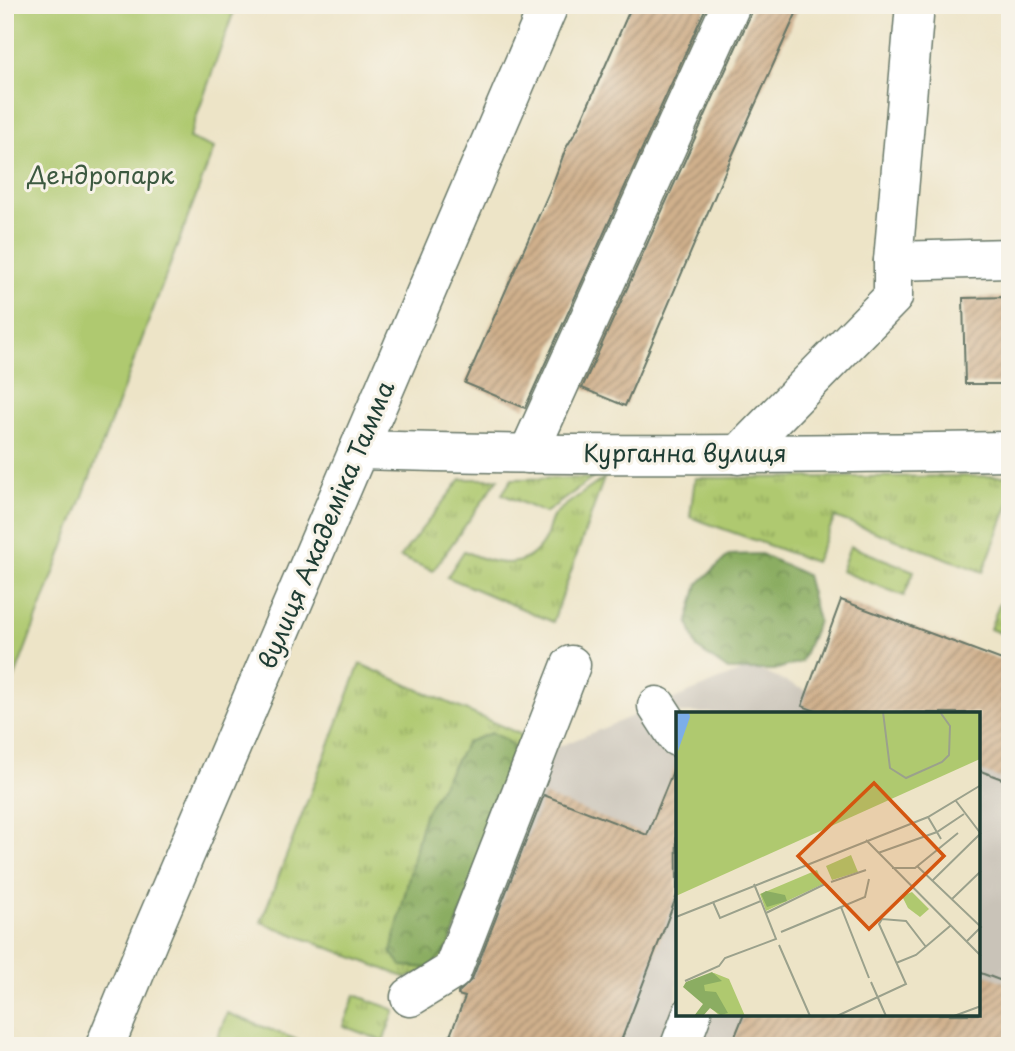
<svg xmlns="http://www.w3.org/2000/svg" width="1015" height="1051" font-family="'Playpen Sans',sans-serif">
<defs>
<pattern id="grass-tufts" width="24" height="20" patternUnits="userSpaceOnUse" patternTransform="scale(1.75)"><rect width="24" height="20" fill="#afc96f"/><path d="M3 7l-1-3M5 7V3M7 7l1-3M15 17l-1-3M17 17v-4M19 17l1-3" fill="none" stroke="#8ea45c"/></pattern>
<pattern id="forest-crowns" width="20" height="18" patternUnits="userSpaceOnUse" patternTransform="scale(1.75)"><rect width="20" height="18" fill="#8bad62"/><path d="M2 6a3 3 0 1 1 6 0M12 15a3 3 0 1 1 6 0" fill="none" stroke="#718e52"/></pattern>
<pattern id="building-hatch" width="6" height="6" patternUnits="userSpaceOnUse" patternTransform="scale(1.75)"><rect width="6" height="6" fill="#d0b08c"/><path d="M-1 1l2-2M0 6l6-6M5 7l2-2" fill="none" stroke="#a89073"/></pattern>
</defs>
<rect width="100%" height="100%" fill="#f7f3e8"/>
<filter id="ink" filterUnits="userSpaceOnUse"><feTurbulence type="fractalNoise" baseFrequency=".0143" numOctaves="2"/><feDisplacementMap in="SourceGraphic" scale="14" xChannelSelector="R" yChannelSelector="G"/><feConvolveMatrix kernelMatrix="1 2 1 2 8 2 1 2 1" color-interpolation-filters="sRGB"/></filter>
<filter id="wash" filterUnits="userSpaceOnUse"><feTurbulence type="fractalNoise" baseFrequency=".00686" numOctaves="4" result="noise"/><feDisplacementMap in="SourceGraphic" scale="28" xChannelSelector="R" yChannelSelector="G"/><feGaussianBlur stdDeviation="1.57" result="paint"/><feColorMatrix in="noise" values="0 0 0 0 0 0 0 0 0 0 0 0 0 0 0 0 0 1.4 0 .05"/><feComposite in="paint" operator="in"/></filter>
<g filter="url(#wash)">
<rect width="100%" height="100%" fill="#ede4c7"/>
<path fill="#c9c3b8" fill-rule="evenodd" d="M841,600L1010,663V1046H446L464,998L458,995L553,749L751,667L807,691ZM677,713H978V1014H677Z"/>
<g fill="url(#grass-tufts)" stroke="#678352" stroke-width="2">
<polygon points="1010,476 1010,501 983,572 835,517 815,562 690,517 695,478"/>
<polygon points="593,478 545,513 502,494 512,479"/>
<path d="M604,478L553,622L447,577L464,551C492,564 526,574 545,539C549,532 549,521 555,514C569,501 588,490 604,478Z"/>
<polygon points="461,479 498,479 433,571 400,557"/>
<polygon points="850,546 914,571 904,596 841,571"/>
<polygon points="999,604 1010,608 1010,637 990,629"/>
<polygon points="360,664 529,738 442,963 407,978 261,922"/>
<polygon points="355,995 395,1010 383,1041 343,1026"/>
<polygon points="227,1013 313,1046 214,1046"/>
</g>
<g fill="url(#forest-crowns)" stroke="#55754b" stroke-width="2">
<polygon points="761,554 806,575 818,621 801,662 774,670 728,670 697,648 688,621 698,584 729,555"/>
<polygon points="491,733 505,739 518,752 449,947 429,968 402,966 391,952 424,815 467,742"/>
</g>
<polygon fill="#afc96f" stroke="#678352" stroke-width="2" points="5,5 236,5 189,138 214,148 5,703"/>
<g id="blocks">
<g fill="url(#building-hatch)">
<polygon points="632,5 707,5 525,408 465,383 551,188 566,148 578,128"/>
<polygon points="752,5 800,5 728,165 625,406 582,388 751,14"/>
<polygon points="1010,297 1010,384 965,384 963,298"/>
<polygon points="841,600 1010,663 1010,782 978,770 978,713 821,713 802,706"/>
<polygon points="676,764 677,895 619,1046 446,1046 465,997 458,995 458,993 472,979 544,795 647,835"/>
<polygon points="978,972 1010,984 1010,1046 731,1046 744,1014 978,1014"/>
</g>
</g>
</g>
<g filter="url(#ink)">
<use href="#blocks" fill-opacity="0" stroke="#677767" stroke-width="2"/>
<g fill="none" stroke-linecap="round" stroke-linejoin="round">
<g stroke="#677767" stroke-width="41">
<g id="minor">
<polyline points="893,261 1010,258"/>
<path d="M359,450C576,457 793,454 1010,451"/>
<polyline points="528,454 731,5"/>
<polyline points="738,455 893,297 893,261 915,5"/>
<polyline points="657,706 677,737"/>
<polyline points="410,997 452,971 571,665"/>
<polyline points="680,1046 692,1014"/>
</g>
</g>
<g stroke="#677767" stroke-width="41">
<polyline id="major" points="105,1046 149,939 549,5"/>
</g>
<use href="#minor" stroke="#fff" stroke-width="38"/>
<use href="#major" stroke="#fff" stroke-width="38"/>
</g>
</g>
<g text-anchor="middle" stroke-width="6" stroke-linejoin="round" paint-order="stroke">
<g font-size="24" fill="#3c5940" stroke="#f7f3e8">
<text x="101" y="184">Дендропарк</text>
</g>
<g font-size="24" fill="#1f3d34" stroke="#f7f3e8">
<text x="685" y="462">Курганна вулиця</text>
<text transform="translate(327 525) rotate(-67)" y="8">вулиця Академіка Тамма</text>
</g>
</g>
<g transform="translate(676 712)">
<rect width="304" height="304" fill="#ede4c7"/>
<path d="M175,143L182,160L156,168L150,154ZM141,158L147,172L90,199L84,182ZM236,180L253,197L244,205L232,196L226,184ZM38,261L53,267L69,304H44L10,275Z" fill="#afc96f"/>
<path d="M90,179L109,183L111,189L91,195L85,182ZM36,260L46,269L28,273L29,279L40,280L52,301L45,303L34,296L27,304H18L27,292L7,275L10,270Z" fill="#8bad62"/>
<path d="M0,0H304V47L0,184Z" fill="#afc96f"/>
<path d="M0,0H13L14,5L2,39Z" fill="#7caee8"/>
<path fill="none" stroke="#9ba18c" stroke-width="2" d="M207,0L214,56L230,66L266,50L273,43L274,14L264,0M280,89L305,122M252,105L265,127M190,128L305,244M202,141L261,120L288,102M241,154L305,215L290,230M216,156H239L282,121M193,167L189,185L165,195L193,266M256,169L304,122M155,170L190,158M276,187L305,159M37,190L44,206L85,189L78,172M90,201L149,172M0,205L252,105L305,73M105,220L165,195M103,233L134,304M220,251L240,243L274,214M9,269L43,254L49,246L100,227L85,189M195,270L210,304M161,304L230,272L203,212L206,207L230,209L250,235M278,304L305,294"/>
<path fill="#d45610" fill-opacity="0.15" stroke="#d45610" stroke-width="3.5" d="M198,71L268,144L193,217L122,144Z"/>
<rect width="304" height="304" fill="none" stroke="#1f3d34" stroke-width="3.5"/>
</g>
<rect width="1015" height="1051" fill="none" stroke="#f7f3e8" stroke-width="28"/>
</svg>
